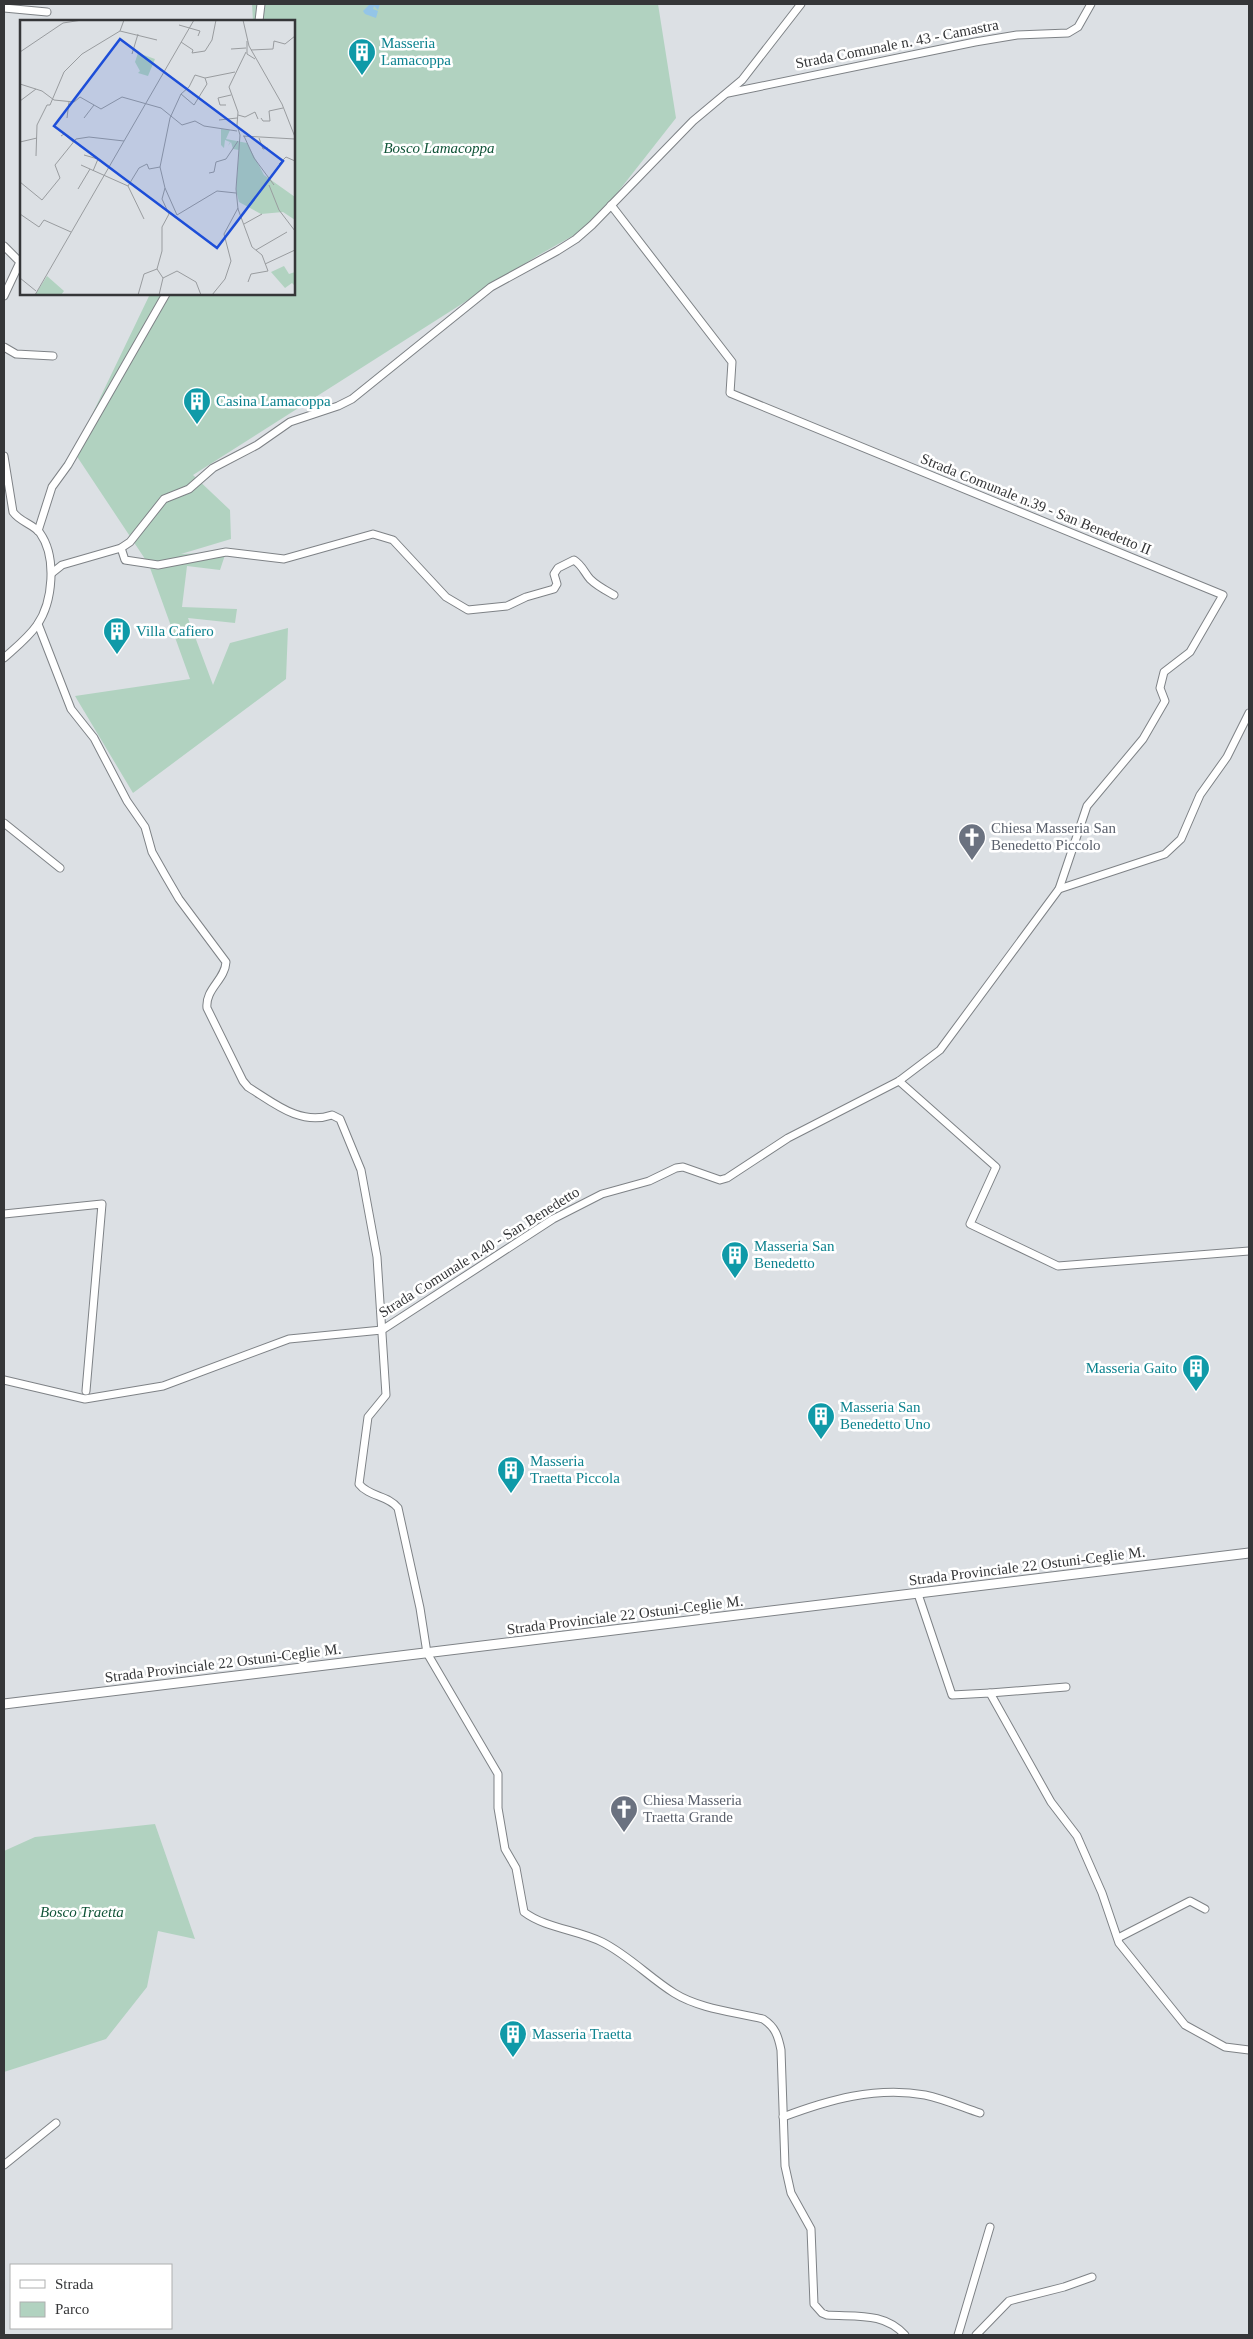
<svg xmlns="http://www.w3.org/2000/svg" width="1253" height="2339" font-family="Georgia,serif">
<rect width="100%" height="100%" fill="#dce0e4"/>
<g fill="#b1d2c0">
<polygon points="252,4 658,4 676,118 592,225 537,256 193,475 230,510 231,539 181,554 226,552 220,570 187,566 182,607 237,609 235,623 188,618 213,685 230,643 288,628 286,679 133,793 75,696 190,679 149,565 74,452 150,294 294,294 294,21 253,21"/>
<polygon points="155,1824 195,1939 158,1931 147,1987 106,2039 4,2072 4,1851 35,1837"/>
</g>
<polygon fill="#94c5e7" points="370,4 380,4 378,10 374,6 373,9 378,11 376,18 365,14 363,11"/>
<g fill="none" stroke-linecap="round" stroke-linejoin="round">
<g stroke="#7e8286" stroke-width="9">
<g id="minor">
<polyline points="4,8 47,12"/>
<polyline points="259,21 261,4"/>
<polyline points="728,93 975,42 1017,35 1068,33 1078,27 1091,4"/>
<polyline points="611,205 732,362 730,393 1223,595 1190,652 1164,672 1160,688 1165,701 1143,739 1087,806 1059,889"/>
<polyline points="4,246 20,262 4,296"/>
<polyline points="4,347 16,354 53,356"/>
<path d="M4,456L13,512C20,522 33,524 40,533C57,557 53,602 37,625C28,638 15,648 4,658"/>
<polyline points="38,531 52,487 68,465 166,294"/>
<path d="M121,548L125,560L158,565L226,552L284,559L373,534L393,540L446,597L468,610L507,606L526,597L554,589L557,584L554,574L558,568L574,560C582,565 584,572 590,579C597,586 605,590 614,595"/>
<polyline points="52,573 62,565 121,548 130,542 164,499 189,489 213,468 257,445 290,422 338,406 352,399 491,287 557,251 576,239 592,225 693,121 742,80 801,4"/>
<path d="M38,624L71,709L94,738L127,801L145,827L152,852L165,875L179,899L226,962C225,980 205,989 207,1008L243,1081L248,1087C274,1103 300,1126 332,1115L340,1119L361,1170L377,1257L386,1395L368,1417L359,1484C369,1497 388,1495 398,1508L420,1608L427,1653L498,1774V1808L505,1849L516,1868L524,1912C545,1928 578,1930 602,1942C628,1955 650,1978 674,1993C700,2009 734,2012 763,2019C775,2027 778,2035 781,2050L785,2166L791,2193L811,2229L814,2304L822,2313L827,2315C857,2317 884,2312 905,2335"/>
<polyline points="4,823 60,868"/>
<polyline points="899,1081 996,1167 970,1224 1058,1266 1249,1251"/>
<polyline points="4,1214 102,1204 86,1391"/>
<polyline points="4,1380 85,1399 163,1386 289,1339 382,1330 553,1219 602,1194 649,1181 676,1168 683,1167 720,1180 727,1178 788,1138 899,1081 940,1050 1059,889 1165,854 1181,839 1200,795 1227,757 1249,713"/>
<polyline points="918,1594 952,1695 990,1693 1051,1802 1077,1836 1102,1893 1119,1943 1185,2025 1225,2047 1249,2050"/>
<polyline points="990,1693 1066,1687"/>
<polyline points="1118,1938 1190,1901 1205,1909"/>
<path d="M783,2117C828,2100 876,2086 925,2095C944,2099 962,2107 980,2113"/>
<polyline points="4,2165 56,2123"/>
<polyline points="958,2335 990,2227"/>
<polyline points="976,2335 1009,2301 1064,2287 1092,2277"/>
</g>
</g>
<g stroke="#7e8286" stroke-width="11">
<polyline id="major" points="4,1704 1249,1553"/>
</g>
<use href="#minor" stroke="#fff" stroke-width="7"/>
<use href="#major" stroke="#fff" stroke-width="9"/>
</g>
<defs>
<g id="building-pin" transform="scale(1.4375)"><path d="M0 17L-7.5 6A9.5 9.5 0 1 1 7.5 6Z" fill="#0f9aa8" stroke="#fff"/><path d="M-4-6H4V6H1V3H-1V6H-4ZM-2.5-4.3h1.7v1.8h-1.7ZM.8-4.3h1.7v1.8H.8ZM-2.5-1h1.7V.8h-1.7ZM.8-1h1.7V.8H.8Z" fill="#fff"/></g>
<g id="church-pin" transform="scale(1.4375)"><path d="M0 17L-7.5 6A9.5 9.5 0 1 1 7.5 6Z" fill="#6b7280" stroke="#fff"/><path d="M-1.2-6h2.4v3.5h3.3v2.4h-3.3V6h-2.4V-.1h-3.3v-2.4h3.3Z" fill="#fff"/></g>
</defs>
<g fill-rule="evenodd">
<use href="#building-pin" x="362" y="52"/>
<use href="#building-pin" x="197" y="401"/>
<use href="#building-pin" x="117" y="631"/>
<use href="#church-pin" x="972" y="837"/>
<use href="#building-pin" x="735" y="1255"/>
<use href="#building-pin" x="1196" y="1368"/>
<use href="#building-pin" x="821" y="1416"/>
<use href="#building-pin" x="511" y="1470"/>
<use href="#church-pin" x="624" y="1809"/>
<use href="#building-pin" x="513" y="2034"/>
</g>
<g text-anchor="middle" stroke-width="5" stroke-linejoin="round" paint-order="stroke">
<g font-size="15" fill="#0d838f" stroke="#fff" text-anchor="start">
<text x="381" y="48">Masseria<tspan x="381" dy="17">Lamacoppa</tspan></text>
<text x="216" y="406">Casina Lamacoppa</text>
<text x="136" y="636">Villa Cafiero</text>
<text x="754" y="1251">Masseria San<tspan x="754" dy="17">Benedetto</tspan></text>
<text x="1177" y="1373" text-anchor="end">Masseria Gaito</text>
<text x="840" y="1412">Masseria San<tspan x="840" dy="17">Benedetto Uno</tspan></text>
<text x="530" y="1466">Masseria<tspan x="530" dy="17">Traetta Piccola</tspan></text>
<text x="532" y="2039">Masseria Traetta</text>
</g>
<g font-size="15" fill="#353638" stroke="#fff">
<text transform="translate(897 44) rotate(-11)" y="5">Strada Comunale n. 43 - Camastra</text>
<text transform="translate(1036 504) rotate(22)" y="5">Strada Comunale n.39 - San Benedetto II</text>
<text transform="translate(479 1252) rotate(-32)" y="5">Strada Comunale n.40 - San Benedetto</text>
<text transform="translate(1027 1566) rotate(-7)" y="5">Strada Provinciale 22 Ostuni-Ceglie M.</text>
<text transform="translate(625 1615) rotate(-7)" y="5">Strada Provinciale 22 Ostuni-Ceglie M.</text>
<text transform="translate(223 1663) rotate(-7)" y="5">Strada Provinciale 22 Ostuni-Ceglie M.</text>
</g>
<g font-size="15" font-style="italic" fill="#105438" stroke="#fff">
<text x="439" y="153">Bosco Lamacoppa</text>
<text x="82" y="1917">Bosco Traetta</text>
</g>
<g font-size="15" fill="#5b616d" stroke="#fff" text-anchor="start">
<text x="991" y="833">Chiesa Masseria San<tspan x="991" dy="17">Benedetto Piccolo</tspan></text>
<text x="643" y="1805">Chiesa Masseria<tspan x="643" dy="17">Traetta Grande</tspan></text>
</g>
</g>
<g transform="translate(20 20)">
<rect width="275" height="275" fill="#dce0e4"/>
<path d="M118,33L135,39L128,56L118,53L120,51L115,42ZM201,109L210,110L206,119L227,123L244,155L275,177V200L263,192L241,194L219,182L216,170L219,130L213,129L211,122L208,126L210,122L205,120L204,128L201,125ZM264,246L269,254L275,252V266L272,263L265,268L251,252ZM27,256L44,271L41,275H15Z" fill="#b1d2c0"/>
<path fill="none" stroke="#999c9f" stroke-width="1" d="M223,0L229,26L262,84L275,117M159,5L180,11L178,16M100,11L137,20M227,21V34L235,39M161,22L173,30L172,33L185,31L192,20L196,0M211,29L226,28M231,30L253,29L254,21L265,24L275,16M0,32L43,3L62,0M112,34L118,14M0,64L22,71L34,80L54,82L60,77L81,89L102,77L141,88L162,105L175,101L184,106L217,111M161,74L174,85L187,64L185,58M0,81L16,69M206,85H200L198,78L211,75M218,95L225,97L235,92L238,99M47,98L49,82M64,98L74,85M241,98L243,101H250L249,91L263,88M199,100L217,98M220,115L216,169L218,189L232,227L242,235L248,251L231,254L228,262M220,115L217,105L218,92L209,67L226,32M41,116L44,114L53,122M223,116L275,119M224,116L234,138L254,165M239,118L243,129L248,128M0,122L17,118M64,135L78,139L73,151M16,136L17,105L27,85H30L44,52L62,34L100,11L104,0M259,144L266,137L275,141M61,145L108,166L119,148L127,144L129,149L140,147M189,153L194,152L196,142L206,139L218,121M0,162L22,180L40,158L35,145L56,119L69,117L104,121M249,165L259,190L275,211M108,166L124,199M145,168L157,195L197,171L216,173M58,169L70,149M0,194L19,207L24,200L51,212M224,204L242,194M236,230L267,212M245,244L275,230M0,258L16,271M143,258L137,249L142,231V207L149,194L142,179L145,168L140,147L150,98L161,74L169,67L175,55L185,58L215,52M143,258L157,251L176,262L181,275M15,275L174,0M118,275L124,254L137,249M139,275L143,258M192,275L205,259L211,241L204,214L218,188"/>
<path fill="#1d4ed8" fill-opacity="0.15" stroke="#1d4ed8" stroke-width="2.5" d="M100,19L263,141L197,228L34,106Z"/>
<rect width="275" height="275" fill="none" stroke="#353638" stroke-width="2.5"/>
</g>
<rect width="1253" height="2339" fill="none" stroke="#353638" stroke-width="10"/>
<rect x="10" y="2264" width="162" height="65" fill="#ffffff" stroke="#aeafaf"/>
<rect x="20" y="2280" width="25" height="8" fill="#ffffff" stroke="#aeafaf"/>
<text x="55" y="2289" font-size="15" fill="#353638">Strada</text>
<rect x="20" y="2302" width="25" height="15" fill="#b1d2c0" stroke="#aeafaf"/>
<text x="55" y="2314" font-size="15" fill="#353638">Parco</text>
</svg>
